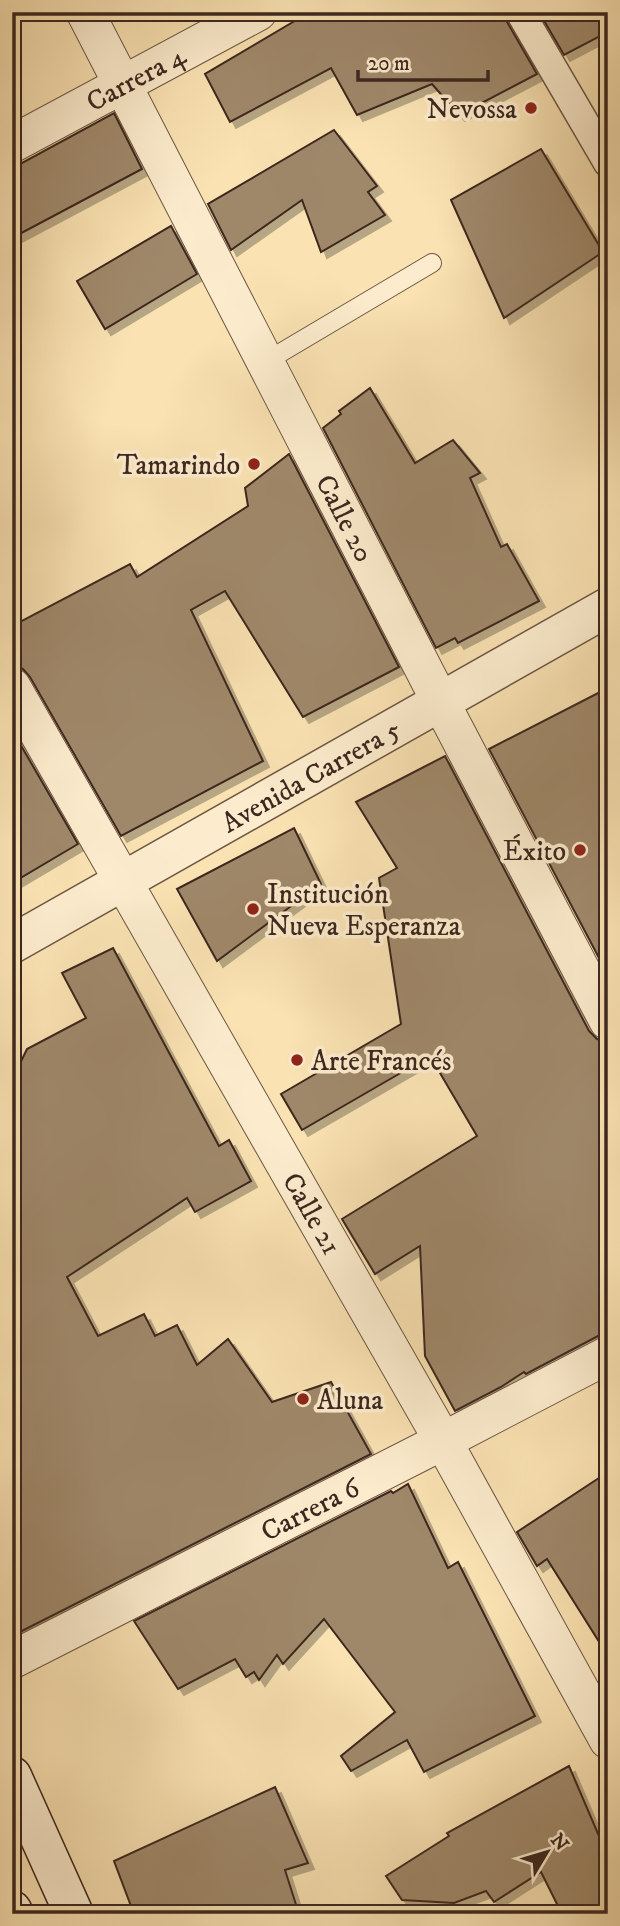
<svg xmlns="http://www.w3.org/2000/svg" width="620" height="1926" font-family="'IM FELL DW Pica',serif">
<defs>
<filter id="shadow"><feDropShadow dx="6" dy="6" stdDeviation="0" flood-color="#0004"/></filter>
</defs>
<rect width="100%" height="100%" fill="#fae2b2"/>
<filter id="stains"><feTurbulence type="fractalNoise" baseFrequency=".00286" numOctaves="4"/><feColorMatrix values="0 0 0 0 .2 0 0 0 0 .09 0 0 0 0 .02 0 0 0 .5 -.17"/></filter>
<radialGradient id="worn" r=".72"><stop offset=".6" stop-color="#630" stop-opacity="0"/><stop offset="1" stop-color="#630" stop-opacity=".3"/></radialGradient>
<g fill="#9f886b" stroke="#3c271f" stroke-width="2" filter="url(#shadow)">
<polygon points="310,12 503,12 506,20 537,74 459,115 432,84 357,115 331,68 230,122 205,74"/>
<polygon points="539,12 608,12 608,32 564,55"/>
<polygon points="114,113 142,169 12,238 12,165 22,163"/>
<polygon points="334,130 377,186 368,192 385,215 321,252 302,200 231,250 208,204"/>
<polygon points="541,149 603,252 504,318 451,200"/>
<polygon points="171,226 197,274 105,329 77,281"/>
<polygon points="370,388 415,463 453,440 480,473 470,478 501,547 507,544 539,601 458,643 455,638 436,648 323,428 341,414 339,411"/>
<polygon points="289,454 399,667 303,717 225,591 191,610 263,761 121,836 30,677 23,669 12,666 12,626 130,564 137,577 248,506 245,488"/>
<polygon points="608,688 608,975 489,749"/>
<polygon points="12,730 78,844 12,883"/>
<polygon points="445,756 589,1031 597,1039 608,1042 608,1334 598,1336 526,1374 524,1372 501,1387 455,1411 425,1356 420,1246 375,1274 342,1219 477,1136 430,1056 302,1130 281,1094 401,1024 379,878 397,868 356,802"/>
<polygon points="294,828 321,884 217,961 177,889"/>
<polygon points="113,948 219,1146 229,1140 251,1181 195,1212 187,1198 67,1277 98,1336 144,1314 155,1336 177,1325 197,1365 228,1339 272,1402 331,1382 371,1454 12,1636 12,1080 27,1049 86,1018 62,973"/>
<polygon points="608,1472 608,1656 547,1559 537,1566 517,1532"/>
<polygon points="408,1484 448,1568 458,1562 535,1716 424,1772 407,1740 351,1771 341,1756 395,1712 324,1619 283,1664 277,1655 259,1680 254,1672 246,1677 235,1659 178,1689 134,1621 391,1491 393,1493"/>
<polygon points="569,1766 608,1857 608,1914 562,1914 541,1872 494,1902 486,1891 454,1903 402,1900 386,1876 449,1836 447,1833"/>
<polygon points="275,1787 308,1863 285,1870 299,1914 134,1914 114,1861"/>
</g>
<g fill="none" stroke-linecap="round" stroke-linejoin="round">
<g stroke="#6c5644" stroke-width="20">
<polyline id="service" points="265,362 432,263"/>
</g>
<g stroke="#6c5644" stroke-width="31">
<polyline id="pedestrian" points="520,12 608,163"/>
</g>
<g stroke="#6c5644" stroke-width="39">
<g id="minor">
<path id="s1" d="M85,12L440,701L608,1021"/>
<path id="s2" d="M12,144L258,12"/>
<path id="s3" d="M12,687L443,1441L608,1740"/>
<path id="s4" d="M12,1660L443,1441L608,1355"/>
</g>
</g>
<g stroke="#6c5644" stroke-width="41">
<g id="tertiary">
<path id="s5" d="M12,944L608,607"/>
</g>
</g>
<g stroke="#3c271f" stroke-width="41">
<g id="secondary">
<polyline points="12,1776 74,1914"/>
<polyline points="12,1910 14,1914"/>
</g>
</g>
<use href="#service" stroke="#fceccd" stroke-width="18"/>
<use href="#pedestrian" stroke="#fceccd" stroke-width="28"/>
<use href="#minor" stroke="#fceccd" stroke-width="37"/>
<use href="#tertiary" stroke="#fceccd" stroke-width="38"/>
<use href="#secondary" stroke="#fceccd" stroke-width="38"/>
</g>
<g fill="#8f2418" stroke="#fceccd" stroke-width="2.5">
<circle cx="531" cy="108" r="7"/>
<circle cx="254" cy="464" r="7"/>
<circle cx="580" cy="850" r="7"/>
<circle cx="253" cy="909" r="7"/>
<circle cx="297" cy="1060" r="7"/>
<circle cx="303" cy="1399" r="7"/>
</g>
<g text-anchor="middle" stroke-width="7" stroke-linejoin="round" paint-order="stroke">
<g font-size="28" fill="#3c271f" stroke="#fceccd">
<text dy="10" stroke="none"><textPath href="#s2" startOffset="140">Carrera 4</textPath></text>
<text dy="10" stroke="none"><textPath href="#s1" startOffset="569">Calle 20</textPath></text>
<text dy="10" stroke="none"><textPath href="#s5" startOffset="343">Avenida Carrera 5</textPath></text>
<text dy="10" stroke="none"><textPath href="#s3" startOffset="606">Calle 21</textPath></text>
<text dy="10" stroke="none"><textPath href="#s4" startOffset="334">Carrera 6</textPath></text>
</g>
<g font-size="28" fill="#3c271f" stroke="#fceccd" text-anchor="end">
<text x="517" y="118">Nevossa</text>
<text x="240" y="474">Tamarindo</text>
<text x="566" y="860">Éxito</text>
<text x="267" y="903" text-anchor="start">Institución<tspan x="267" dy="32">Nueva Esperanza</tspan></text>
<text x="311" y="1070" text-anchor="start">Arte Francés</text>
<text x="317" y="1409" text-anchor="start">Aluna</text>
</g>
</g>
<rect width="620" height="1926" fill="none" stroke="#fae2b2" stroke-width="42"/>
<rect x="14" y="14" width="592" height="1898" fill="none" stroke="#3c271f" stroke-width="3.5"/>
<rect x="21" y="21" width="578" height="1884" fill="none" stroke="#3c271f" stroke-width="2"/>
<g transform="translate(547 1852) rotate(52)" stroke="#fceccd" stroke-width="5" paint-order="stroke">
<path d="M0-5L12 26L0 18L-12 26Z" fill="#3c271f"/>
<text y="-10" font-size="19" font-weight="bold" text-anchor="middle" fill="#3c271f">N</text>
</g>
<path d="M358 70v10h130v-10" fill="none" stroke="#3c271f" stroke-width="3.5"/>
<text x="368" y="70" font-size="21" fill="#3c271f" stroke="#fceccd" stroke-width="5" paint-order="stroke">20 m</text>
<rect width="100%" height="100%" filter="url(#stains)"/>
<rect width="100%" height="100%" fill="url(#worn)"/>
</svg>
